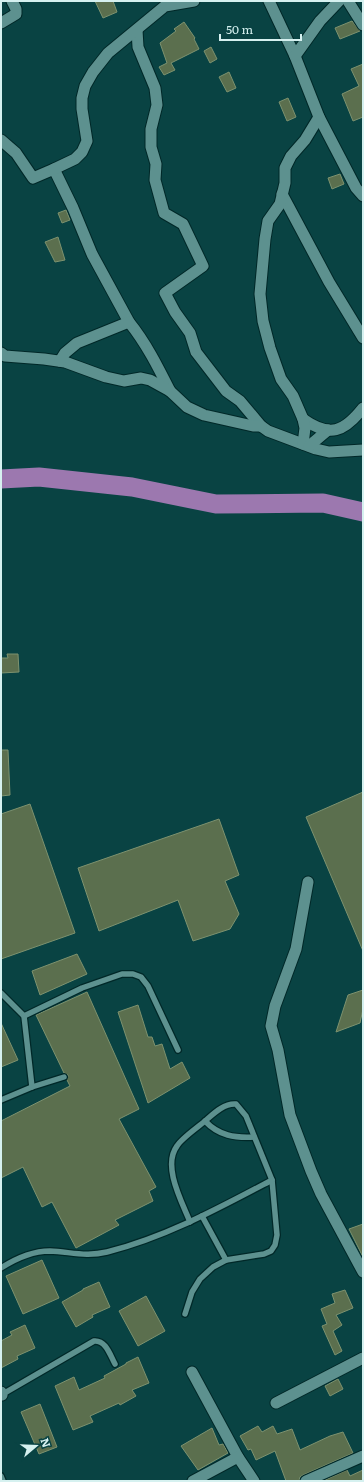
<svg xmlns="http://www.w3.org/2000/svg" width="364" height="1482" font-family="Literata,serif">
<rect width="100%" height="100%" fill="#094343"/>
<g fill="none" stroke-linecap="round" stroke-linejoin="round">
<polyline stroke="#9c78af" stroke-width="19" points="1,479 39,477 132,487 216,504 323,503 363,512"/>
</g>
<g fill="#5b6f4e" stroke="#7d926f">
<polygon points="95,1 113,1 117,12 103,18"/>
<polygon points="352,21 360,31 340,39 335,28"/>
<polygon points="184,22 195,38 194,39 199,49 171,63 175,70 164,75 159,67 167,63 160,43 176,31 174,29"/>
<polygon points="211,47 217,59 210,63 204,51"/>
<polygon points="363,64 363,117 353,121 342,94 359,86 351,69"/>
<polygon points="229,72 236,88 227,92 219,77"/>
<polygon points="288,98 296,117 287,121 279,102"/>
<polygon points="340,174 344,184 332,189 328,178"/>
<polygon points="66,210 70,220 62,223 58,213"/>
<polygon points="58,237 65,260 55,262 45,242"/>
<polygon points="7,654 18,654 19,672 1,673 1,658 8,658"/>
<polygon points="1,750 8,750 10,795 1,796"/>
<polygon points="363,792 363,951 306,817"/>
<polygon points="30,804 75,933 1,959 1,814"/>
<polygon points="219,819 239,875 225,881 239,914 230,929 193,941 178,900 99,931 78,868"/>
<polygon points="77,954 87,974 40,995 32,971"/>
<polygon points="363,990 363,1009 360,1023 336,1032 348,995"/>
<polygon points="87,992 139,1109 119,1119 156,1187 149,1191 153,1201 115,1220 119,1225 76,1248 52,1202 42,1207 23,1167 1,1178 1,1121 70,1086 67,1080 68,1075 64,1073 36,1015"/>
<polygon points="138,1005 148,1037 152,1037 155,1046 162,1044 170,1069 182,1062 190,1078 148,1103 118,1012"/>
<polygon points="1,1023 18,1060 1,1067"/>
<polygon points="363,1224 363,1257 349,1229"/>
<polygon points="42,1260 59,1298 23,1314 6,1276"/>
<polygon points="99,1282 110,1307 92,1315 93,1317 76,1327 62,1302 83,1290 83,1289"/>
<polygon points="345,1290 353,1308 336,1315 342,1325 333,1331 342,1351 335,1355 322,1326 327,1324 321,1309 335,1303 332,1294"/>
<polygon points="146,1296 165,1331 138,1346 119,1311"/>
<polygon points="25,1325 35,1348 17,1356 18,1359 1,1368 1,1341 12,1335 10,1332"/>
<polygon points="138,1357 149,1383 132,1390 136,1396 120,1405 119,1403 90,1416 93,1422 73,1430 55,1386 74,1377 79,1390 105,1378 104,1376 126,1364 126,1363"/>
<polygon points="338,1379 343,1389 330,1396 325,1386"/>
<polygon points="40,1404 57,1447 39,1454 21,1412"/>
<polygon points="258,1426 262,1432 273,1426 277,1434 292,1429 300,1450 330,1436 343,1432 353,1453 303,1475 300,1477 299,1481 286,1481 275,1451 256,1460 251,1449 248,1450 240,1436"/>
<polygon points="212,1428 219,1445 223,1444 228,1453 198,1470 181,1446"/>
<polygon points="347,1470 350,1476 363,1470 363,1481 323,1481"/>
</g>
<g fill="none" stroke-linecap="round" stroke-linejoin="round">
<g stroke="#002828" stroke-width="8">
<g id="lane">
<polyline points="1,993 24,1016 32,1087"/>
<polyline points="24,1016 82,988 122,974 133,974 141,977 148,986 178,1050"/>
<polyline points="1,1100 32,1087 64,1077"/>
<path d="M205,1121C219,1136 235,1138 254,1137"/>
<polyline points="202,1216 226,1260"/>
<path d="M1,1268C15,1259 33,1251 50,1251C71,1252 86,1257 107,1252C166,1237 219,1208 272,1180"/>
<path d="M185,1314L192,1292L200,1279L213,1267L226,1260L264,1254L271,1251L275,1245L277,1235L272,1180L246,1116L236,1104C224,1103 213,1114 205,1121C197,1128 182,1138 177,1146C162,1166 182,1202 190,1222"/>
<path d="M1,1395L94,1341C106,1340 110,1355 115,1364"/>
<polyline points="1,1476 3,1481"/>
</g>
</g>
<g stroke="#002828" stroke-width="13">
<g id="street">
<polyline points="269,1 295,56 319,117 356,188 363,196"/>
<polyline points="348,1 363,25"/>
<polyline points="1,23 16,14 16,9 12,1"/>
<polyline points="137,30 138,47 155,88 157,105 151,129 151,147 156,164 155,180 164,213 183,224 203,266 165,293 175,312 190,333 196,352 226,391 240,401 261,426 268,431 316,449 329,452 363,450"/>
<polyline points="295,56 320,21 339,1"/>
<path d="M1,140L16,153L33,178L54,169L73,208L92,254L129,322C146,343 158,367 170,391"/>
<polyline points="54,169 75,159 82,152 87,141 82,109 82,98 85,86 93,72 108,53 165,6 194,1"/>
<polyline points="282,194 329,282 363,338"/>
<polyline points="1,353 5,356 44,359 65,362 106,377 124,381 141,378 150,380 170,391 187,407 204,415 253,426 261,426"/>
<polyline points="60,361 65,353 77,343 129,322"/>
<path d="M303,419C330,438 344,432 363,408"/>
<polyline points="303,444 305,428 303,419 293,396 281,379 270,348 263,321 260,294 265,239 268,221 280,204 285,183 285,168 291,156 305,140 319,117"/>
<polyline points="309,446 328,430"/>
<polyline points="308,882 296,949 275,1006 271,1026 278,1050 290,1115 311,1171 321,1194 363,1272"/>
<polyline points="192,1372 238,1457 254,1481"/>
<polyline points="1,1392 2,1395"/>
<polyline points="276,1403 363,1358"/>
<polyline points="193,1481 238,1457"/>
<polyline points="306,1481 363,1456"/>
</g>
</g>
<use href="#lane" stroke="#5d918f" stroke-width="5.5"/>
<use href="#street" stroke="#5d918f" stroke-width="11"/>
</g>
<rect width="364" height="1482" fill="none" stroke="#d6f1f0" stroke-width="4"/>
<g transform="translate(36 1446) rotate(71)" stroke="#094343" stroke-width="3" paint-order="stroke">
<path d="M0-3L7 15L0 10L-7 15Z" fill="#d6f1f0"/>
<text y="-6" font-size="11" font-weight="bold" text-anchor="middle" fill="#d6f1f0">N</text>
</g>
<path d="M220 34v6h81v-6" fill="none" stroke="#d6f1f0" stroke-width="2"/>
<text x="226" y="34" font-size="12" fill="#d6f1f0" stroke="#094343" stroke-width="3" paint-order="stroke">50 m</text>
</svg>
